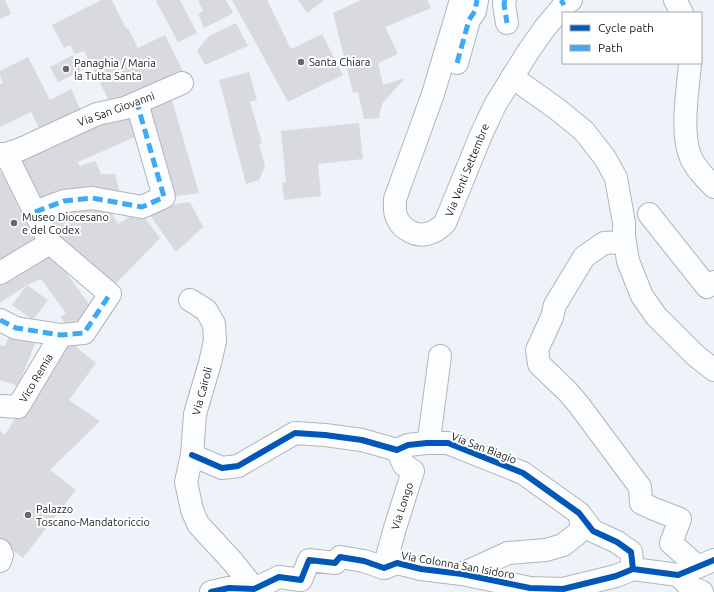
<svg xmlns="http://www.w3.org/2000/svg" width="714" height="592" font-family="Ubuntu,sans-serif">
<rect width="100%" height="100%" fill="#edf3f8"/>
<g fill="#d9dadf">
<polygon points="0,0 5,0 11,14 0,19"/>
<polygon points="101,0 112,0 126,29 128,28 138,48 165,35 184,73 171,97 199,193 170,197 137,95 112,107 84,51 75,54 70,45 64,48 52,25"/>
<polygon points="159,0 180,0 197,33 178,42 156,1"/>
<polygon points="198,0 226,0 233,13 204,28 198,14 203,11"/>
<polygon points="232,0 267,0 291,49 322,34 343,75 288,102"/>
<polygon points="298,0 324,0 307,13"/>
<polygon points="361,0 427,0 431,8 385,27 398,54 378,63 383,85 405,78 382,104 379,118 364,119 358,92 353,93 333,13"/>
<polygon points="236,23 248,46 205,65 197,50 209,36"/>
<polygon points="73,55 74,58 79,58 82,60 82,64 80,68 81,71 58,82 50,67"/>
<polygon points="28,57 50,100 71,89 82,113 42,133 31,112 0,127 0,84 3,83 0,76 0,71"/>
<polygon points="249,72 257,100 250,102 262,143 259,144 265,166 259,180 246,184 232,131 227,109 219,80"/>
<polygon points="136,112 144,133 78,162 80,166 95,161 101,174 115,174 121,199 44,205 19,156 112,114"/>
<polygon points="359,123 363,159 318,164 321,196 284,200 282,183 286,182 281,131"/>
<polygon points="0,171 18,201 16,203 41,243 0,268"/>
<polygon points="190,202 203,227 176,252 149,214 169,205"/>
<polygon points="107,204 118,224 139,210 160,238 112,288 70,253 60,235 49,211"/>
<polygon points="50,250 94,311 69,331 61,317 66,313 41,279 27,285 0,303 0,280"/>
<polygon points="27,285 48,300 33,320 12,305"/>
<polygon points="11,332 37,339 18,386 0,380 0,345 5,346"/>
<polygon points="65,338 96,363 69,400 100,421 50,470 76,490 23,558 0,540 0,431 5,435"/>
</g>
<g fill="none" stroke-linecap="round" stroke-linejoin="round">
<g stroke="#b1b5b9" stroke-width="24">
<g id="minor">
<polyline points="505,0 504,4 507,23"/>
<polyline points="457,63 469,20 475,11 477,0"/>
<polyline points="512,77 557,109 584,131 605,158 616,178 624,223 624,236 628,261 642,296 656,316 695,355 714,370"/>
<polyline points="0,154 6,154 21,149 97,114 125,108 182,83"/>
<polyline points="35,212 64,201 92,198 142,207 164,197 137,103"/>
<polyline points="649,214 707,287 714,282"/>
<polyline points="625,242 604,243 584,257 555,305 552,317 537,350 539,364 568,392 579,405 640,487 641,503 654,509 680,519 671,543 698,567"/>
<polyline points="0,273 50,243"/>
<polyline points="190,300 206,310 214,324 215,341 210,363 195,414 192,455 186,482 192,510 198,524 233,562 257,592"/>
<polyline points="0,320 16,328 61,335 84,333 110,294 50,243 6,154"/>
<polyline points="3,406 18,407 61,335"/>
<polyline points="427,443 430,432 440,356"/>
<polyline points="192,455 222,468 238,466 295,433 325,435 362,440 397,450 408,445 427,443 448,443 523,473 579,513 593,531 617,542 631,552 633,569 678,575 714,560"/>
<polyline points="0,550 2,555 0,561"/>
<polyline points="384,568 395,528 413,471 404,465 397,450"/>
<polyline points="462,574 508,553 546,550 563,545 577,534 582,526 579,513"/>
<polyline points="678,575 690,587 702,592"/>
<polyline points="211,592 229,588 254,589 279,577 301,580 309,560 335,563 340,557 364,561 384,568 397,563 421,569 462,574 530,588 563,589 616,576 633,569"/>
</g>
</g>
<g stroke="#b1b5b9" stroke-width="24">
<g id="major">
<path d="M461,0L433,94L395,199C395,206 394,212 397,218C402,230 418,238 430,233C437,231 441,227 445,223L481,135L495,105L528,52L544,29L564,5L571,0"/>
<polyline points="675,0 682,13"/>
<path d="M690,63C688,90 680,133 691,158C696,169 705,178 714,187"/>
</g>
</g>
<use href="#minor" stroke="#fcfdfe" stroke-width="22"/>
<use href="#major" stroke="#fcfdfe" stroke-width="22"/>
<g stroke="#3fa9f5" stroke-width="5" stroke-dasharray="10 5" stroke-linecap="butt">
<polyline points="505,0 504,4 507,23"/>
<polyline points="561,0 564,5"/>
<polyline points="457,63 469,20 475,11 477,0"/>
<polyline points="35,212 64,201 92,198 142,207 164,197 137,103"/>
<polyline points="0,320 16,328 61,335 84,333 110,294"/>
</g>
<g stroke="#fff" stroke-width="8">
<g id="cycleway">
<polyline points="192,455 222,468 238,466 295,433 325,435 362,440 397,450 408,445 427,443 448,443 523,473 579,513 593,531 617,542 631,552 633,569 678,575 714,560"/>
<polyline points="211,592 229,588 254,589 279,577 301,580 309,560 335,563 340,557 364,561 384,568 397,563 421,569 462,574 530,588 563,589 616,576 633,569"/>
</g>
</g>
<use href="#cycleway" stroke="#0057b8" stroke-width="6"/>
</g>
<g fill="#64696c" stroke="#fff" stroke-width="1.5">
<circle cx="301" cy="62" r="4"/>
<circle cx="66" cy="69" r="4"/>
<circle cx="14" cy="223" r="4"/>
<circle cx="28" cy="515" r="4"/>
</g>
<g text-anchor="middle" stroke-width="4" stroke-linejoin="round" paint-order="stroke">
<g font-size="11" fill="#1a1e21" stroke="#fff" text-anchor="start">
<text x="309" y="66">Santa Chiara</text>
<text x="74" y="67">Panaghia / Maria<tspan x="74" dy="13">la Tutta Santa</tspan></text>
<text x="22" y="221">Museo Diocesano<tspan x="22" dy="13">e del Codex</tspan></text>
<text x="36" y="513">Palazzo<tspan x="36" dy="13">Toscano-Mandatoriccio</tspan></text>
</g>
<g font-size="11" fill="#1a1e21" stroke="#fff">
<text transform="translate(116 109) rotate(-20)" y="4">Via San Giovanni</text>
<text transform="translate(467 170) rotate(-68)" y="4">Via Venti Settembre</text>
<text transform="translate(36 378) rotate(-59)" y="4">Vico Remia</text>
<text transform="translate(202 391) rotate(-75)" y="4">Via Cairoli</text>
<text transform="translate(484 448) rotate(21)" y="4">Via San Biagio</text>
<text transform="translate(402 506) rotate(-72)" y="4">Via Longo</text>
<text transform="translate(458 565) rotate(10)" y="4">Via Colonna San Isidoro</text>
</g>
</g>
<rect x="562" y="12" width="140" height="52" fill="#ffffff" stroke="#a3a5a6"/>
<rect x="570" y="25" width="20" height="6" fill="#0057b8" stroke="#a3a5a6"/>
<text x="598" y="32" font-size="12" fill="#1a1e21">Cycle path</text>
<rect x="570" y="45" width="20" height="6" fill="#3fa9f5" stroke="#a3a5a6"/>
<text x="598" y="52" font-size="12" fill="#1a1e21">Path</text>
</svg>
